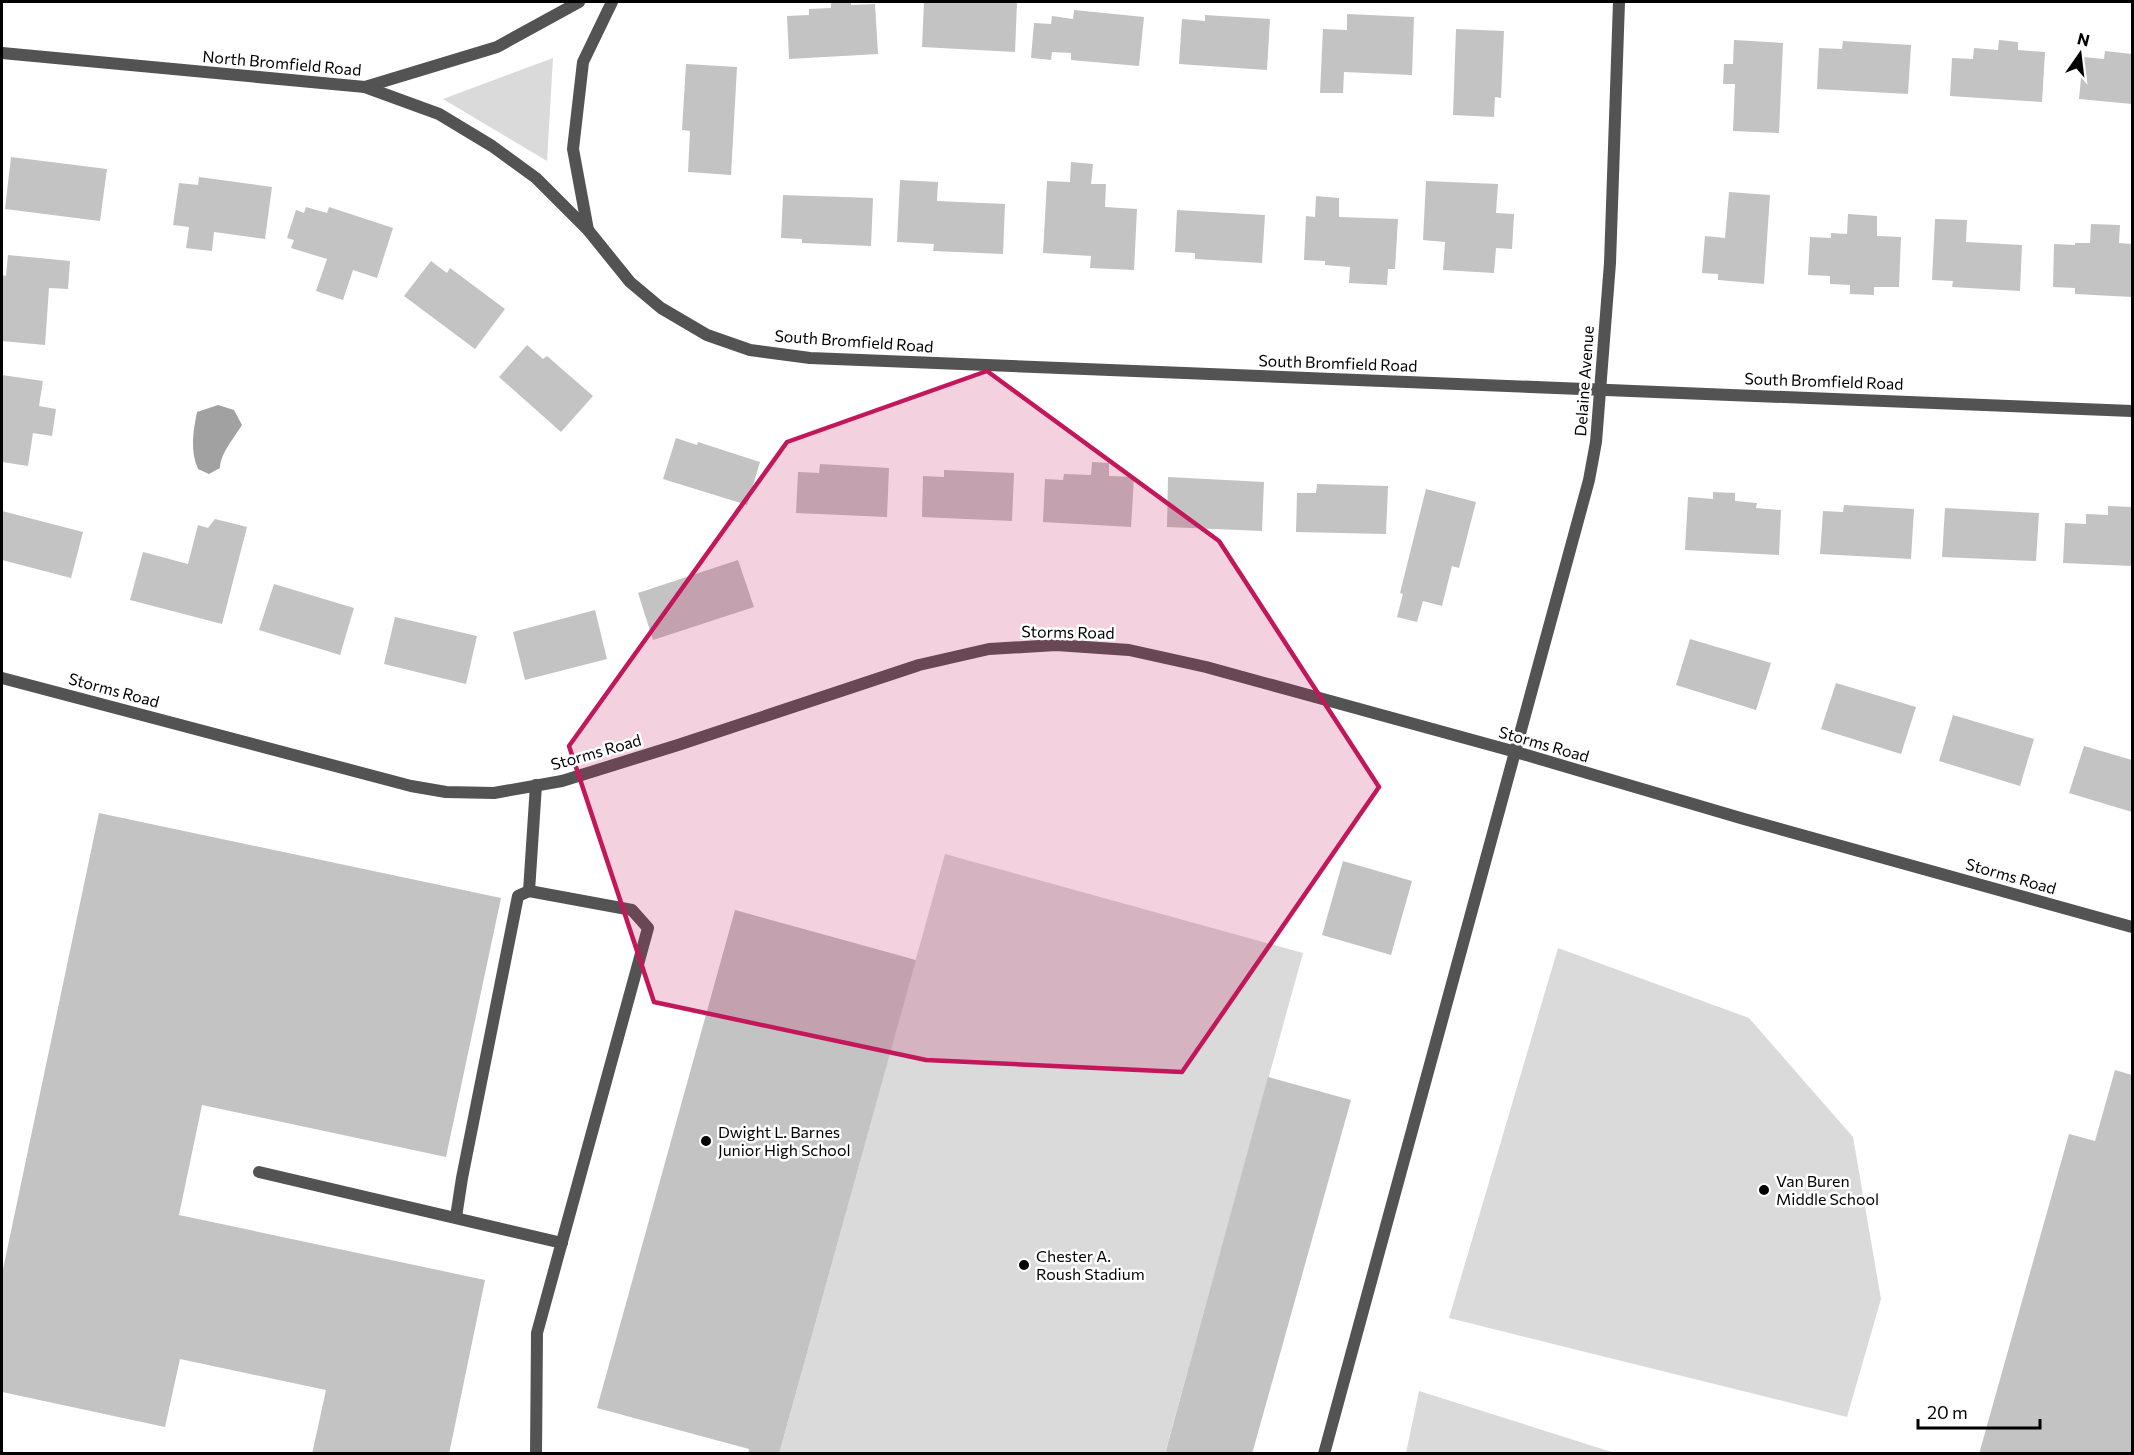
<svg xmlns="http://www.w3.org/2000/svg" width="2134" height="1455" font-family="Commissioner,sans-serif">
<rect width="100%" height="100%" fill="#fff"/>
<g fill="#dadada">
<polygon points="553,58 547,161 443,99"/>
<polygon points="945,854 1303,953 1165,1453 779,1454"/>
<polygon points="1558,948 1749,1018 1853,1137 1881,1299 1847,1417 1449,1318"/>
<polygon points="1419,1391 1615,1453 1406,1453"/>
</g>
<path fill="#a1a1a1" d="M218,405L234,410L242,425C234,438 220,454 220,468L209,474L198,469C190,450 193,432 197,412Z"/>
<g fill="#c3c3c3">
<polygon points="831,2 851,2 851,5 875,4 878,54 789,59 787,16 809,15 809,9 831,8"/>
<polygon points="924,2 1017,2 1015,52 922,47"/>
<polygon points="1074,10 1144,17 1139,66 1071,60 1071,53 1052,52 1051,60 1031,58 1034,23 1051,24 1052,16 1073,19"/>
<polygon points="1347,14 1414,17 1412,75 1344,72 1343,93 1320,93 1323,29 1347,30"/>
<polygon points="1205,15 1270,19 1267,70 1179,64 1182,19 1205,21"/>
<polygon points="1456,29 1504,31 1501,98 1495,97 1494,117 1453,115"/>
<polygon points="1734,40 1783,43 1779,133 1733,131 1735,84 1723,84 1724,64 1733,64"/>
<polygon points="1999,40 2018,42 2018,50 2045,52 2042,102 1950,96 1952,58 1973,59 1974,48 1998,50"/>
<polygon points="1843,41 1911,45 1908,94 1817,89 1819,48 1842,49"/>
<polygon points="2105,51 2132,54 2132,104 2079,99 2083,57 2104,59"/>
<polygon points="686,64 737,67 731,175 688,172 690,131 682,130"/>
<polygon points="11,157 107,169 100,221 5,209"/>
<polygon points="1071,162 1093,164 1091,184 1106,184 1105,207 1137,209 1134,270 1090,268 1091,256 1043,253 1047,181 1070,182"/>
<polygon points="199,177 272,187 265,239 214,232 212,251 186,248 189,227 173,225 179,183 198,185"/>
<polygon points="900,180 938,182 937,201 1005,204 1003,254 933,251 934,244 897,242"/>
<polygon points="1426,181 1498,184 1496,213 1514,214 1512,249 1496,248 1494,273 1443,270 1445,242 1423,240"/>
<polygon points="1729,192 1770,195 1764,284 1718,280 1718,274 1702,273 1705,236 1725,238"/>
<polygon points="783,195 873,198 871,246 802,243 802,239 781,238"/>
<polygon points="1316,196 1339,198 1339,217 1398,219 1395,269 1388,269 1387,285 1349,283 1350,267 1325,265 1325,261 1304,260 1306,216 1315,217"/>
<polygon points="306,207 327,213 329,207 393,228 377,278 353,270 343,300 316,291 327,259 291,248 294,240 287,238 296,210 304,213"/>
<polygon points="1177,210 1265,215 1262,263 1195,259 1195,253 1175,252"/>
<polygon points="1848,214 1877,216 1877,236 1901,237 1899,287 1874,287 1874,295 1850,294 1850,285 1830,284 1830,276 1808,275 1810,237 1831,238 1831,233 1847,234"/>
<polygon points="1935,219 1967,220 1966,242 2022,245 2020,291 1952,287 1953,281 1932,280"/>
<polygon points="2091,224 2120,225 2119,243 2132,244 2132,297 2075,294 2075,288 2053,287 2054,244 2075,245 2075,243 2090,243"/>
<polygon points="8,255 70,261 68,289 49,288 45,345 2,341 2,275 6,276"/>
<polygon points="431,261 447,273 450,268 505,309 475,349 404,296"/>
<polygon points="527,345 543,359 547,356 593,396 561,432 499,377"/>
<polygon points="2,375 43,381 39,406 56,409 52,436 33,433 28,466 2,462"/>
<polygon points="676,438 697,445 698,442 760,462 747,505 663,479"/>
<polygon points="1092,462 1109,463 1109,476 1134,477 1131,527 1043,522 1045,479 1063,480 1064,474 1091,475"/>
<polygon points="820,464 889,468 887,517 796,513 798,472 819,473"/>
<polygon points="944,470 1014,473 1012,521 922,517 923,476 944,477"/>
<polygon points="1168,477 1264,482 1262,531 1167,527"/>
<polygon points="1317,484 1388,486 1386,534 1296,532 1297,493 1316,493"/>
<polygon points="1426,489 1476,502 1459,568 1452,566 1442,606 1423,601 1417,622 1397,617 1403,594 1400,593"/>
<polygon points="1713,492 1735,493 1735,501 1757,503 1756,508 1781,510 1779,555 1685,550 1688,497 1713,499"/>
<polygon points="1844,505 1914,509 1911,559 1820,554 1823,511 1843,512"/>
<polygon points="2108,506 2132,507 2132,566 2063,563 2065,523 2086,524 2086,514 2108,515"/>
<polygon points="1945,508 2039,513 2036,561 1942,557"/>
<polygon points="2,511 83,532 71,578 2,560"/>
<polygon points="215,519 247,527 222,624 130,600 143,552 188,564 198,525 208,528"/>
<polygon points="738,560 754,607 653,640 638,593"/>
<polygon points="274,584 354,608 340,655 259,630"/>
<polygon points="595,610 607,659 525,680 513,632"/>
<polygon points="395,617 477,636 466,684 384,664"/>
<polygon points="1690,639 1771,663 1756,710 1676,685"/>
<polygon points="1836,683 1916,707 1901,754 1821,729"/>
<polygon points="1953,715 2034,739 2020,786 1939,761"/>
<polygon points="2084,746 2132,760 2132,812 2069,793"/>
<polygon points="99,813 501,898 446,1157 202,1105 179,1215 485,1280 449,1454 312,1454 326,1390 180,1359 165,1427 2,1392 2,1274"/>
<polygon points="1343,861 1412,881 1391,955 1322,935"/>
<polygon points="735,910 916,960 779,1454 748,1454 749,1449 597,1408"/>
<polygon points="2115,1070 2132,1075 2132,1454 1979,1454 2069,1134 2095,1141"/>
<polygon points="1268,1077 1351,1100 1252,1454 1165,1454"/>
</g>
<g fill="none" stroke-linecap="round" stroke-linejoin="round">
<g stroke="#535353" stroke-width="12">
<polyline points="529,891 536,785"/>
<polyline points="259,1172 562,1243"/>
<polyline points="456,1217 462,1178 518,896 529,891 632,910 648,928 537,1333 536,1454"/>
</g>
<g stroke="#535353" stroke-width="12">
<polyline points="2,53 365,87 497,47 579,2"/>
<path d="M365,87L439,114L492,146L536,178L588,230L630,282L661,308L707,335L750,350L810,358C1251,376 1692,392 2132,411"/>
<polyline points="588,230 573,149 583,62 612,2"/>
<polyline points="2,678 411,786 446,792 494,793 562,781 678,745 919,665 989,649 1056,645 1129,650 1206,667 1516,752 1744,819 2132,927"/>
<polyline points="1324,1454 1589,480 1596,442 1610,263 1619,2"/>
</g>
</g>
<path fill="#c2185b" fill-opacity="0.2" stroke="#c2185b" stroke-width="4.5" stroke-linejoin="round" d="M987,371L1219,541L1379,787L1182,1072L926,1060L654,1002L569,746L787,442Z"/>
<g fill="#000" stroke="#fff" stroke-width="2">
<circle cx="706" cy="1141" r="6"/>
<circle cx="1764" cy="1190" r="6"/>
<circle cx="1024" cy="1265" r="6"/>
</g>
<g text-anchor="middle" stroke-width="5" stroke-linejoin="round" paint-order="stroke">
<g font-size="16" fill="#000" stroke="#fff">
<text transform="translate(282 63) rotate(5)" y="6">North Bromfield Road</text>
<text transform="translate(854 341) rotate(4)" y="6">South Bromfield Road</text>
<text transform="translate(1338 363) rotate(2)" y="6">South Bromfield Road</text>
<text transform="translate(1584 381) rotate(-86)" y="6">Delaine Avenue</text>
<text transform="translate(1824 381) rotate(2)" y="6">South Bromfield Road</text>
<text transform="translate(1068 632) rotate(1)" y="6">Storms Road</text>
<text transform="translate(114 690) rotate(15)" y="6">Storms Road</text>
<text transform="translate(1544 744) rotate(16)" y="6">Storms Road</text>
<text transform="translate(596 752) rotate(-16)" y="6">Storms Road</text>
<text transform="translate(2011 876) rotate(16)" y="6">Storms Road</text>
</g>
<g font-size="16" fill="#000" stroke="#fff" text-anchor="start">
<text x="718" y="1138">Dwight L. Barnes<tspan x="718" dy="18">Junior High School</tspan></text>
<text x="1776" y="1187">Van Buren<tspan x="1776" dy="18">Middle School</tspan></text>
<text x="1036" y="1262">Chester A.<tspan x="1036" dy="18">Roush Stadium</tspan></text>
</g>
</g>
<rect width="2134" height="1455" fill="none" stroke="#000000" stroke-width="6"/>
<g transform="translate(2080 54) rotate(14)" stroke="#ffffff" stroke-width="4.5" paint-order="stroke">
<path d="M0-4.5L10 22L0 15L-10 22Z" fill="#000000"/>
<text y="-9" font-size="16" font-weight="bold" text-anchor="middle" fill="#000000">N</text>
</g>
<path d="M1918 1419v9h122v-9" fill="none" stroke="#000000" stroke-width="3"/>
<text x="1927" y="1419" font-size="18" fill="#000000" stroke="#ffffff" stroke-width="4.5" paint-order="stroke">20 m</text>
</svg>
